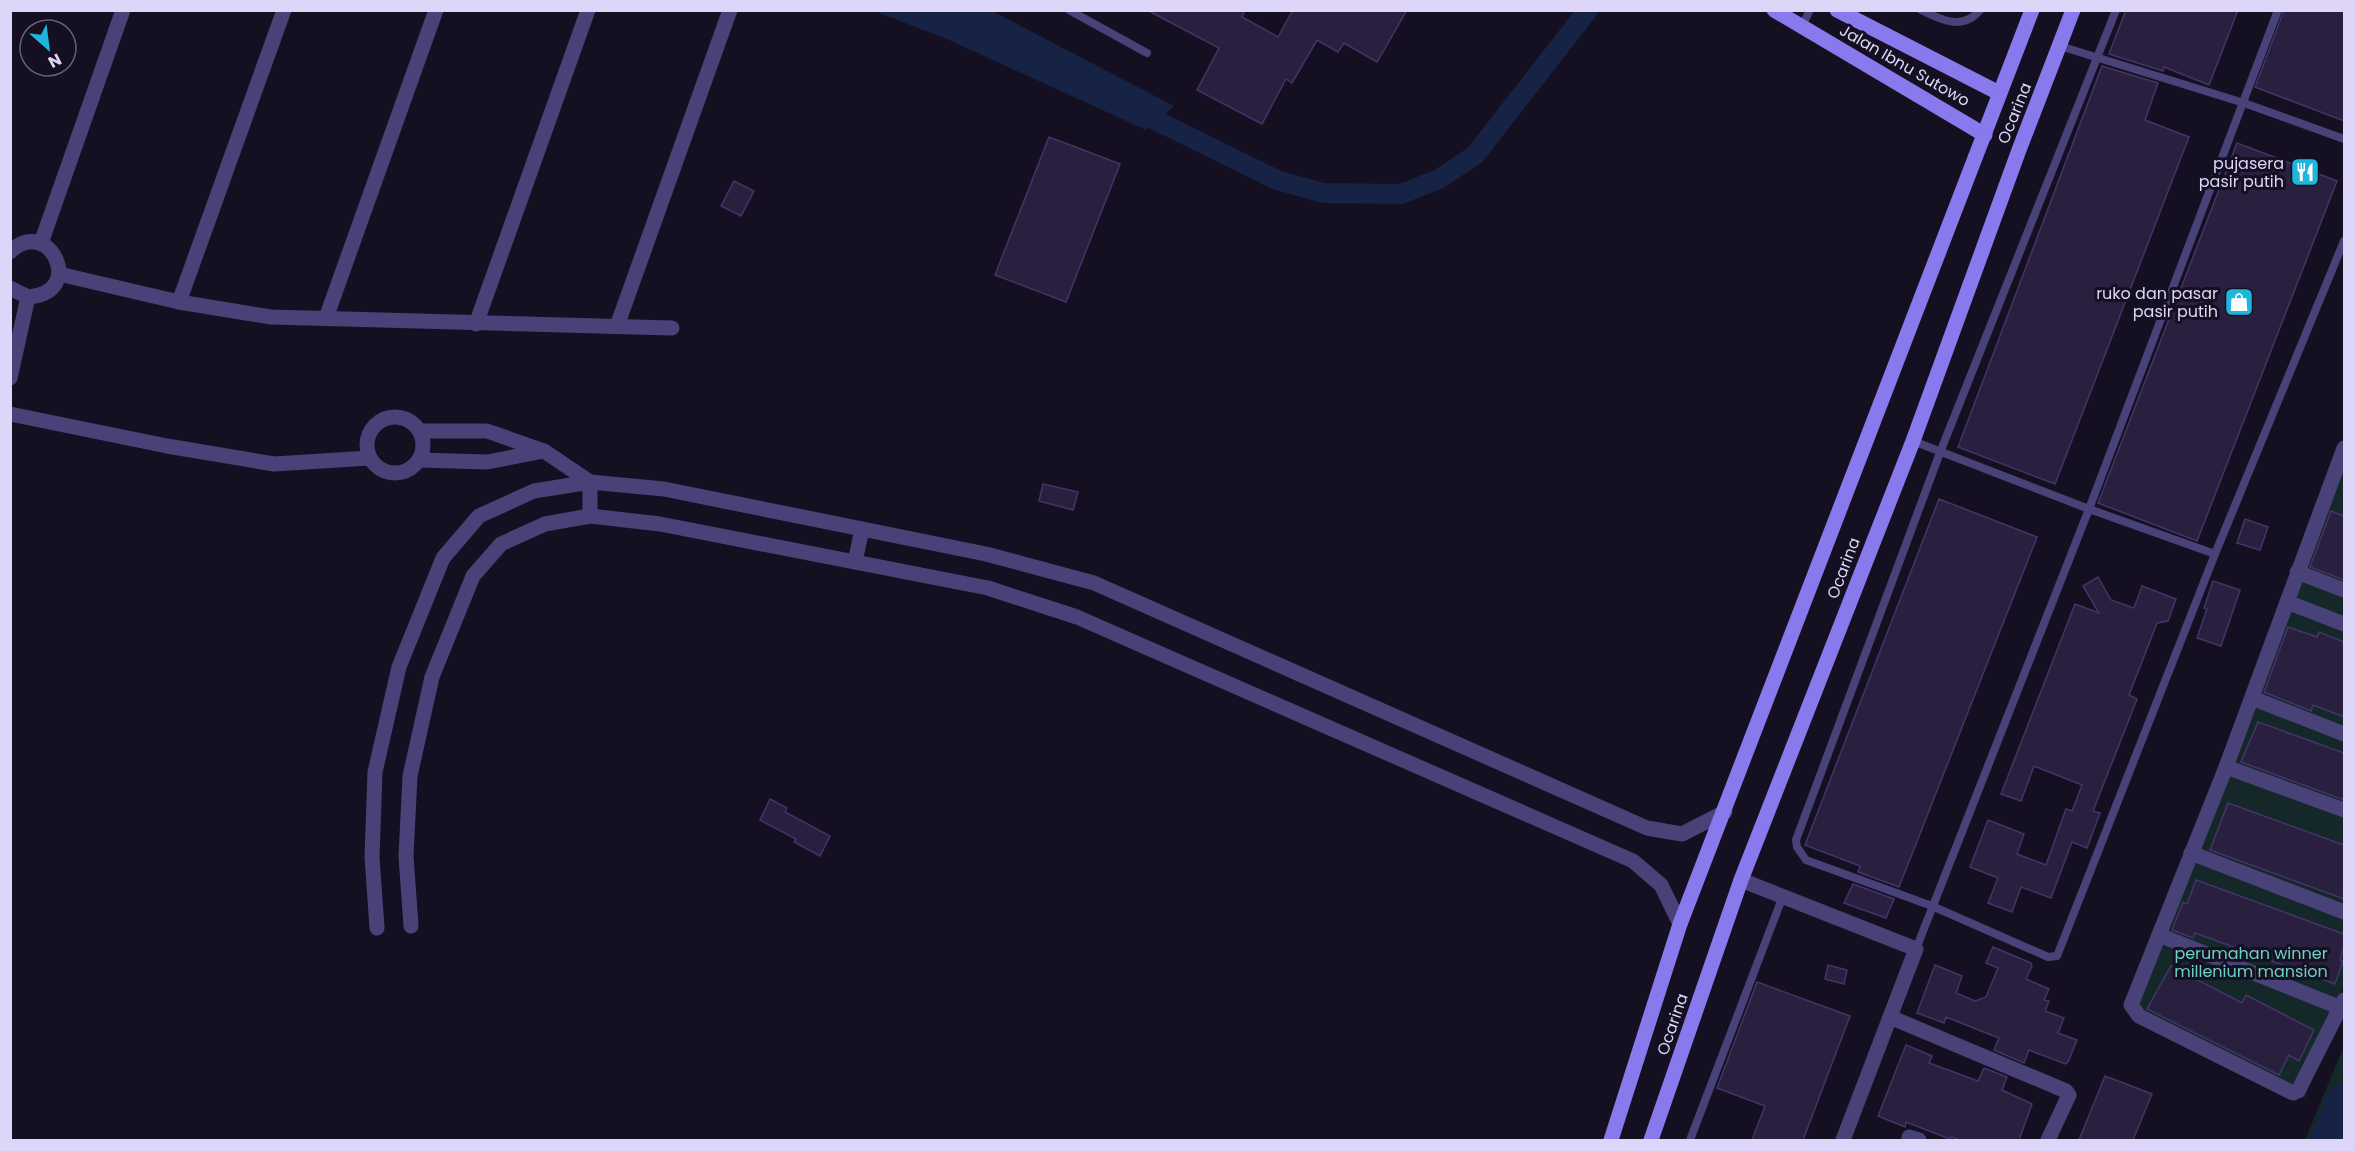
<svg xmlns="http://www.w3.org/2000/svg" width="2355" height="1151" font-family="Poppins,sans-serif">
<rect width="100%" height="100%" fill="#151021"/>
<g fill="#14282a">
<polygon points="2344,452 2344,983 2305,1098 2136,1007"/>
<polygon points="2344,1046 2344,1140 2305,1140"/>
</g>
<polygon fill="#162345" points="874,11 992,11 1174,106 1146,130 947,39"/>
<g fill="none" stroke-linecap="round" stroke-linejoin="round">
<polyline stroke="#162345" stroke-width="20" points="1135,110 1277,180 1323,193 1401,194 1439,179 1475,155 1588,10"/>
<polyline stroke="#162345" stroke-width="33" points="2327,1140 2344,1100"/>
</g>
<g fill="#291f3f" stroke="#443468" stroke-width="1.5">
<polygon points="1147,10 1245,10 1242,17 1278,37 1293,10 1407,10 1377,62 1344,43 1338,52 1317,40 1292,83 1286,79 1262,124 1197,90 1219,48"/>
<polygon points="2126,10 2238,10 2209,85 2164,67 2163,71 2109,54"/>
<polygon points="2284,10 2344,10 2344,121 2255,87"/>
<polygon points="2102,66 2158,83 2145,120 2189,137 2055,484 1958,447"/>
<polygon points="1049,137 1120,164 1066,302 995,275"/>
<polygon points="2237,143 2337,181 2197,541 2098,503"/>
<polygon points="734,181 754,191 741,216 721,206"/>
<polygon points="1043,484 1078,492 1073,510 1039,501"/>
<polygon points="1939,499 2037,537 1899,887 1858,872 1860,866 1805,845"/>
<polygon points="2331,511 2344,516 2344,580 2310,567"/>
<polygon points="2245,519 2268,527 2260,550 2237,543"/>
<polygon points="2098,577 2111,600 2134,608 2142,586 2176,599 2168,621 2157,623 2129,695 2137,699 2093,811 2100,813 2087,848 2072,842 2051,898 2021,887 2012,912 1988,903 1998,878 1970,867 1988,820 2024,834 2017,854 2046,865 2066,809 2072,811 2082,785 2034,766 2021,801 2001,794 2075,604 2099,613 2083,586"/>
<polygon points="2213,581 2240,590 2221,646 2197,638 2207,609 2204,608"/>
<polygon points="2288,627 2317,637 2319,632 2344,642 2344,717 2313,705 2311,711 2264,692"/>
<polygon points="2258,722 2344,753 2344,800 2241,762"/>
<polygon points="770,799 787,808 785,812 830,836 820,856 794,842 796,839 760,820"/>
<polygon points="2228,803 2344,845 2344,899 2210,850"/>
<polygon points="2196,880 2344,934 2344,947 2340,960 2343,961 2335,984 2195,933 2193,938 2172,930 2183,902 2187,904"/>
<polygon points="1853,884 1894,899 1886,918 1844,903"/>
<polygon points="1993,947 2031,963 2032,966 2026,979 2049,989 2044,1000 2049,1001 2045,1011 2064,1018 2058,1033 2077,1040 2068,1062 2065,1064 2029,1050 2024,1063 1994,1050 1999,1038 1946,1017 1944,1023 1917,1013 1935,965 1962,976 1956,993 1975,1001 1986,997 1998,968 1986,963"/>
<polygon points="1828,965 1847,970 1844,984 1825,979"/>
<polygon points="2171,966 2242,1003 2246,995 2314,1030 2299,1061 2289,1055 2279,1075 2147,1009"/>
<polygon points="1757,982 1850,1016 1803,1140 1752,1140 1765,1106 1717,1088"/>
<polygon points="1906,1045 1932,1056 1929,1063 1978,1081 1984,1068 2007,1077 2002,1090 2032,1104 2019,1140 1961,1140 1951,1137 1950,1139 1906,1122 1905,1127 1878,1116"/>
<polygon points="2105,1076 2152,1094 2133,1140 2079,1140"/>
</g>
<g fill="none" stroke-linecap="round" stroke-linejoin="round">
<g stroke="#494279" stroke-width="8">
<polyline points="1069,10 1147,53"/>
<path d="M1921,10C1941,20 1963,31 1980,10"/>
<polyline points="2116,10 1941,450 1796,840 1797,847 1806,860 1932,906 2048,957 2057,956 2215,554 2344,241"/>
<polyline points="1802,26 1810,10"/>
<polyline points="2060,46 2244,103 2344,139"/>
<polyline points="1913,441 2089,509 2215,554"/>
<polyline points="1916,949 2089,509 2278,10"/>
<polyline points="1690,1140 1783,896"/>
</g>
<g stroke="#494279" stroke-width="15">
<polyline points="41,243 123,10"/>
<path d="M10,252C48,214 88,293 28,297L10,288"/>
<polyline points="59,274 179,302 271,317 672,328"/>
<polyline points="179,302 284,10"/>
<polyline points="326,318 436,10"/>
<polyline points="476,324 588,10"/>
<polyline points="617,326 730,10"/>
<polyline points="10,378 28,297"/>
<polyline points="10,414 167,446 274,464 369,458"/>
<circle cx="395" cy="445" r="28"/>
<polyline points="419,431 487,431 544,451 590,482 590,516"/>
<polyline points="2344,448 2226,767 2131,1005 2139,1016 2293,1093 2298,1091 2344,1000"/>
<polyline points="419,460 487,462 544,451"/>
<polyline points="855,562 862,529"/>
<polyline points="2297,572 2344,590"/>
<polyline points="2287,602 2344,624"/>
<polyline points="2252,698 2344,734"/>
<polyline points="2226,767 2344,810"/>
<polyline points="2191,853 2344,912"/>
<polyline points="1741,880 1916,949 1843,1140"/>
<polyline points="411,926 406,856 410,776 432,677 473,576 501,544 545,524 590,516 660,524 988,588 1077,617 1633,861 1661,885 1680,924"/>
<polyline points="377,928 372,857 375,772 399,667 443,558 479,516 534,491 590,482 664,489 986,554 1094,583 1647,828 1682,834 1725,812"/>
<polyline points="2159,935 2341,1008"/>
<polyline points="1890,1017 2066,1091 2069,1095 2048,1140"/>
<polyline points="1909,1137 1919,1140"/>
</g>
<g stroke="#8879ed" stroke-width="15">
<polyline points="1774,10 1985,135"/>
<polyline points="1837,10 1999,93"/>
<polyline points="1611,1140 1680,924 2032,10"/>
<polyline points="1651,1140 1741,880 1913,441 2019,150 2073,10"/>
</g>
</g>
<defs>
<g id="restaurant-square" transform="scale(1.5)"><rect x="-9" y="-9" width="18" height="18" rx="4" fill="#1eb6dd" stroke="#151021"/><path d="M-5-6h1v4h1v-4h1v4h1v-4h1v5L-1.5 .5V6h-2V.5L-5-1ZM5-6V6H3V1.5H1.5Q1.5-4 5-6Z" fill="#fff"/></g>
<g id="shop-square" transform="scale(1.5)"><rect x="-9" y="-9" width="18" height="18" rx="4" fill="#1eb6dd" stroke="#151021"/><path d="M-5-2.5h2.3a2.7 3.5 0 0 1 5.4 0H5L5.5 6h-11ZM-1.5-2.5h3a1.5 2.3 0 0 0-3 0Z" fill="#fff"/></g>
</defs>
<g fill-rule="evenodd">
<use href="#restaurant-square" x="2305" y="172"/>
<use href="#shop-square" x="2239" y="302"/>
</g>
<g text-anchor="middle" stroke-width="6" stroke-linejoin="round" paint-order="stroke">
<g font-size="16" fill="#ddd6f9" stroke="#151021">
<text transform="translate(1905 65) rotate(30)" y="6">Jalan Ibnu Sutowo</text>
<text transform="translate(2014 113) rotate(-68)" y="6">Ocarina</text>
<text transform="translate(1843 568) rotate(-69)" y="6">Ocarina</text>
<text transform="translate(1672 1024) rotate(-71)" y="6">Ocarina</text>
</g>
<g font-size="16" fill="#ddd6f9" stroke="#151021" text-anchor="end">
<text x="2284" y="169">pujasera<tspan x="2284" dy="18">pasir putih</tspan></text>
<text x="2218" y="299">ruko dan pasar<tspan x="2218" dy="18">pasir putih</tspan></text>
</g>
<g font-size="16" fill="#6bcfc1" stroke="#151021">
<text x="2251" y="959">perumahan winner<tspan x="2251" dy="18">millenium mansion</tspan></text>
</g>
</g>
<rect width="2355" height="1151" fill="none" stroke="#ddd6f9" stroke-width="24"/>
<g transform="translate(48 48) rotate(152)"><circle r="28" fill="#151021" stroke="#655f77" stroke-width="1.5"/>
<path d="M0-4.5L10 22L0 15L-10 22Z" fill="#1eb6dd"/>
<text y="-9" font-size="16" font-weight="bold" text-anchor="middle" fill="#ddd6f9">N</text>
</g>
</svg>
